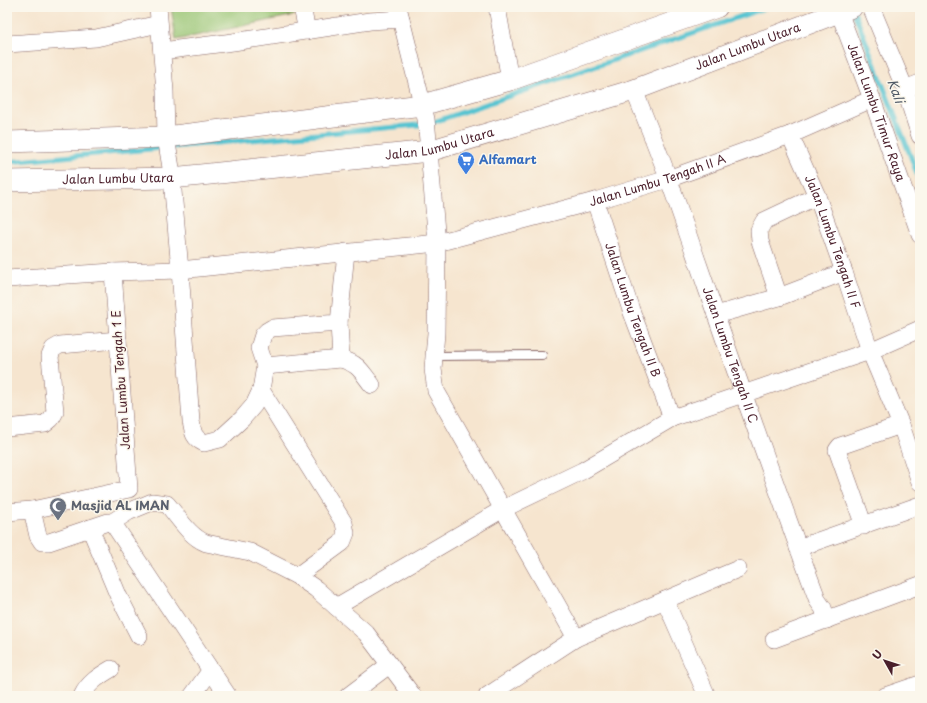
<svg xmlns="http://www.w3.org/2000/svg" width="927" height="703" font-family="'Playpen Sans',sans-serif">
<rect width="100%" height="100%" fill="#fbf7ec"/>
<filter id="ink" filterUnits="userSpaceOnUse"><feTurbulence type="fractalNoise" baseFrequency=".025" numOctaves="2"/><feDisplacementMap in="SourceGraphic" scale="8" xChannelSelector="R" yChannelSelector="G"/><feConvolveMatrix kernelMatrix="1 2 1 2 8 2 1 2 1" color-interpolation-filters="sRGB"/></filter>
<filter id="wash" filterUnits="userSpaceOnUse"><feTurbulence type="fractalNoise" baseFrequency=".012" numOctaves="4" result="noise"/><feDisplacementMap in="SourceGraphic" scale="16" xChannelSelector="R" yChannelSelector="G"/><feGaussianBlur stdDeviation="0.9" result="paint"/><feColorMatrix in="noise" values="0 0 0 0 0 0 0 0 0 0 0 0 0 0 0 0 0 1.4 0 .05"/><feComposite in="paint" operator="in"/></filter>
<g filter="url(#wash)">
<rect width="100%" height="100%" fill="#f6e5cf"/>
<polygon fill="#98c573" stroke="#71724f" points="171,7 292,7 295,15 176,40"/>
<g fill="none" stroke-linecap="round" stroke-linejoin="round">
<g stroke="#58c4d1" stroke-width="5">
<polyline points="854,12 911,157 920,183"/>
<polyline points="7,162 428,124 768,7"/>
</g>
</g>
</g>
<g filter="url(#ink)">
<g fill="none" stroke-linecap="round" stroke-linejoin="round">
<g stroke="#866464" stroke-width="10">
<polyline id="service" points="435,356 542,355"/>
</g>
<g stroke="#866464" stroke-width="18">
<g id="minor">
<path d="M158,7L165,91L166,137L171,168L180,270L191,421C193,432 193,438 204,443L220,439L242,419L254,405L261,390"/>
<polyline points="302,7 307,31"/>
<polyline points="398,7 426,119 429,151 437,243 436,333 433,369 436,391 576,638 487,696"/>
<polyline points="497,7 510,80"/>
<polyline points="871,7 905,89 920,136"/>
<path id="s1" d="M839,12L872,99L920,235"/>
<polyline points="7,44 96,38 159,24"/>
<polyline points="162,51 233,42 370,21 401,19"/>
<polyline points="905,89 920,83"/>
<path id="s2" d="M634,90C646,120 658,150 669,180C718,320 766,462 818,601L823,608L827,620"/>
<path id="s3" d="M790,135L817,196L844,272L870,351L901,425L920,482"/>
<path id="s4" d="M595,201L631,310L672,418"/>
<path id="s5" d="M7,279L113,272L180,270L437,243L595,201L668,179L790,135L872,99"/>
<polyline points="779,297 760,241 759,230 764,221 817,196"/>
<polyline points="716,315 779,297 844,272"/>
<polyline points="339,323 341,359"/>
<path d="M265,366L341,359C359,364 361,371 372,385"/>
<polyline points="7,428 45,424 51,419 55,412 50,356 53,349 60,345 118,340"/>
<path d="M32,510L38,536L42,542H49L108,522L111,523L128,512L152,502L167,504C179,518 189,536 206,543L250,552L297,576L316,589L366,633L413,696"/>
<polyline points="7,512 32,510 129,489 113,272"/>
<polyline points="111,523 114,525 228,696"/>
<polyline points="864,526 837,450 840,446 846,444 901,425"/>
<polyline points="90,528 118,595 139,636"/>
<polyline points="798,548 920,505"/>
<polyline points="297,576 342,543 346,533 344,523 261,390 265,366 259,348 263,335 267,331 272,328 339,323 346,252"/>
<polyline points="665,600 707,696"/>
<polyline points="336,607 503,509 582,471 672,418 870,351 920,329"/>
<polyline points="576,638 738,569"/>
<polyline points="774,639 920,585"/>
<path d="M82,696C88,683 99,676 111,669"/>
<polyline points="192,696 211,670"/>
<polyline points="348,696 389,665"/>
<polyline points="885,696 920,684"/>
</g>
</g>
<g stroke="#866464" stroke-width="22">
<g id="tertiary">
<polyline points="7,142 166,137 422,105 510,80 717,7"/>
<path id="s6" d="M7,181L172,178L429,151L634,90L852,7"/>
</g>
</g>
<use href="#service" stroke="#fff" stroke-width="8"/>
<use href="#minor" stroke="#fff" stroke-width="17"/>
<use href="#tertiary" stroke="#fff" stroke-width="21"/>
</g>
</g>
<defs>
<g id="supermarket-pin" transform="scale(0.9)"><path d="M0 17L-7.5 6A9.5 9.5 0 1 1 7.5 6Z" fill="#3f7fe0" stroke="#fbf7ec"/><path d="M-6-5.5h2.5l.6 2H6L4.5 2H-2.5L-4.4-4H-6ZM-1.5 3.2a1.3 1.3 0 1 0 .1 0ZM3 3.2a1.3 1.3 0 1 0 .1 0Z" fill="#fff"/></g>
<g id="mosque-pin" transform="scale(0.9)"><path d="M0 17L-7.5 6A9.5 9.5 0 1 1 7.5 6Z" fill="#6b7280" stroke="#fbf7ec"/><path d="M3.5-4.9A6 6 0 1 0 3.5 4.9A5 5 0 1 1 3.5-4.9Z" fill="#fff"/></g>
</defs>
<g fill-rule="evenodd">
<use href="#supermarket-pin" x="466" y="160"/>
<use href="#mosque-pin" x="58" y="506"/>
</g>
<g text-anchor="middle" stroke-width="3" stroke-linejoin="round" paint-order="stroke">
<g font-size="12" fill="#4a1f2b" stroke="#fbf7ec">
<text dy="4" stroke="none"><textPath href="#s6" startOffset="759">Jalan Lumbu Utara</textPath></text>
<text dy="4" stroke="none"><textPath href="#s1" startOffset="107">Jalan Lumbu Timur Raya</textPath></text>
<text dy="4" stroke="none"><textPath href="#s6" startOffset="435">Jalan Lumbu Utara</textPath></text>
<text dy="4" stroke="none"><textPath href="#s6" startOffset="111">Jalan Lumbu Utara</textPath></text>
<text dy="4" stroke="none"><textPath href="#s5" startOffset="661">Jalan Lumbu Tengah II A</textPath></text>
<text dy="4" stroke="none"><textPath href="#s3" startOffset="115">Jalan Lumbu Tengah II F</textPath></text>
<text dy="4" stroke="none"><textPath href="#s4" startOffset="115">Jalan Lumbu Tengah II B</textPath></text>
<text dy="4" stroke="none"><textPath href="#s2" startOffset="282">Jalan Lumbu Tengah II C</textPath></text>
<text transform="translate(121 380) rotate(-94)" y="4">Jalan Lumbu Tengah 1 E</text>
</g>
<g font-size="12" font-weight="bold" fill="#366cbe" stroke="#fbf7ec" text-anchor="start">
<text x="479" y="164">Alfamart</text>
</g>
<g font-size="12" font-weight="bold" fill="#5b616d" stroke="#fbf7ec" text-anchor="start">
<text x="71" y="510">Masjid AL IMAN</text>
</g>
<g font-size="13" font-style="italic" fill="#4f5965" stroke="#fbf7ec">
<text transform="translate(896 91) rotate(69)" y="5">Kali</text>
</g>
</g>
<rect width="927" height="703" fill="none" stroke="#fbf7ec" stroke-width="24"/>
<g transform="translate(885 661) rotate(309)" stroke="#fbf7ec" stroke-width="3" paint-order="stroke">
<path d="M0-3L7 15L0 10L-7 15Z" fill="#4a1f2b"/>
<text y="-6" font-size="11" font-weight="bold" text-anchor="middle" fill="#4a1f2b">U</text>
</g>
</svg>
